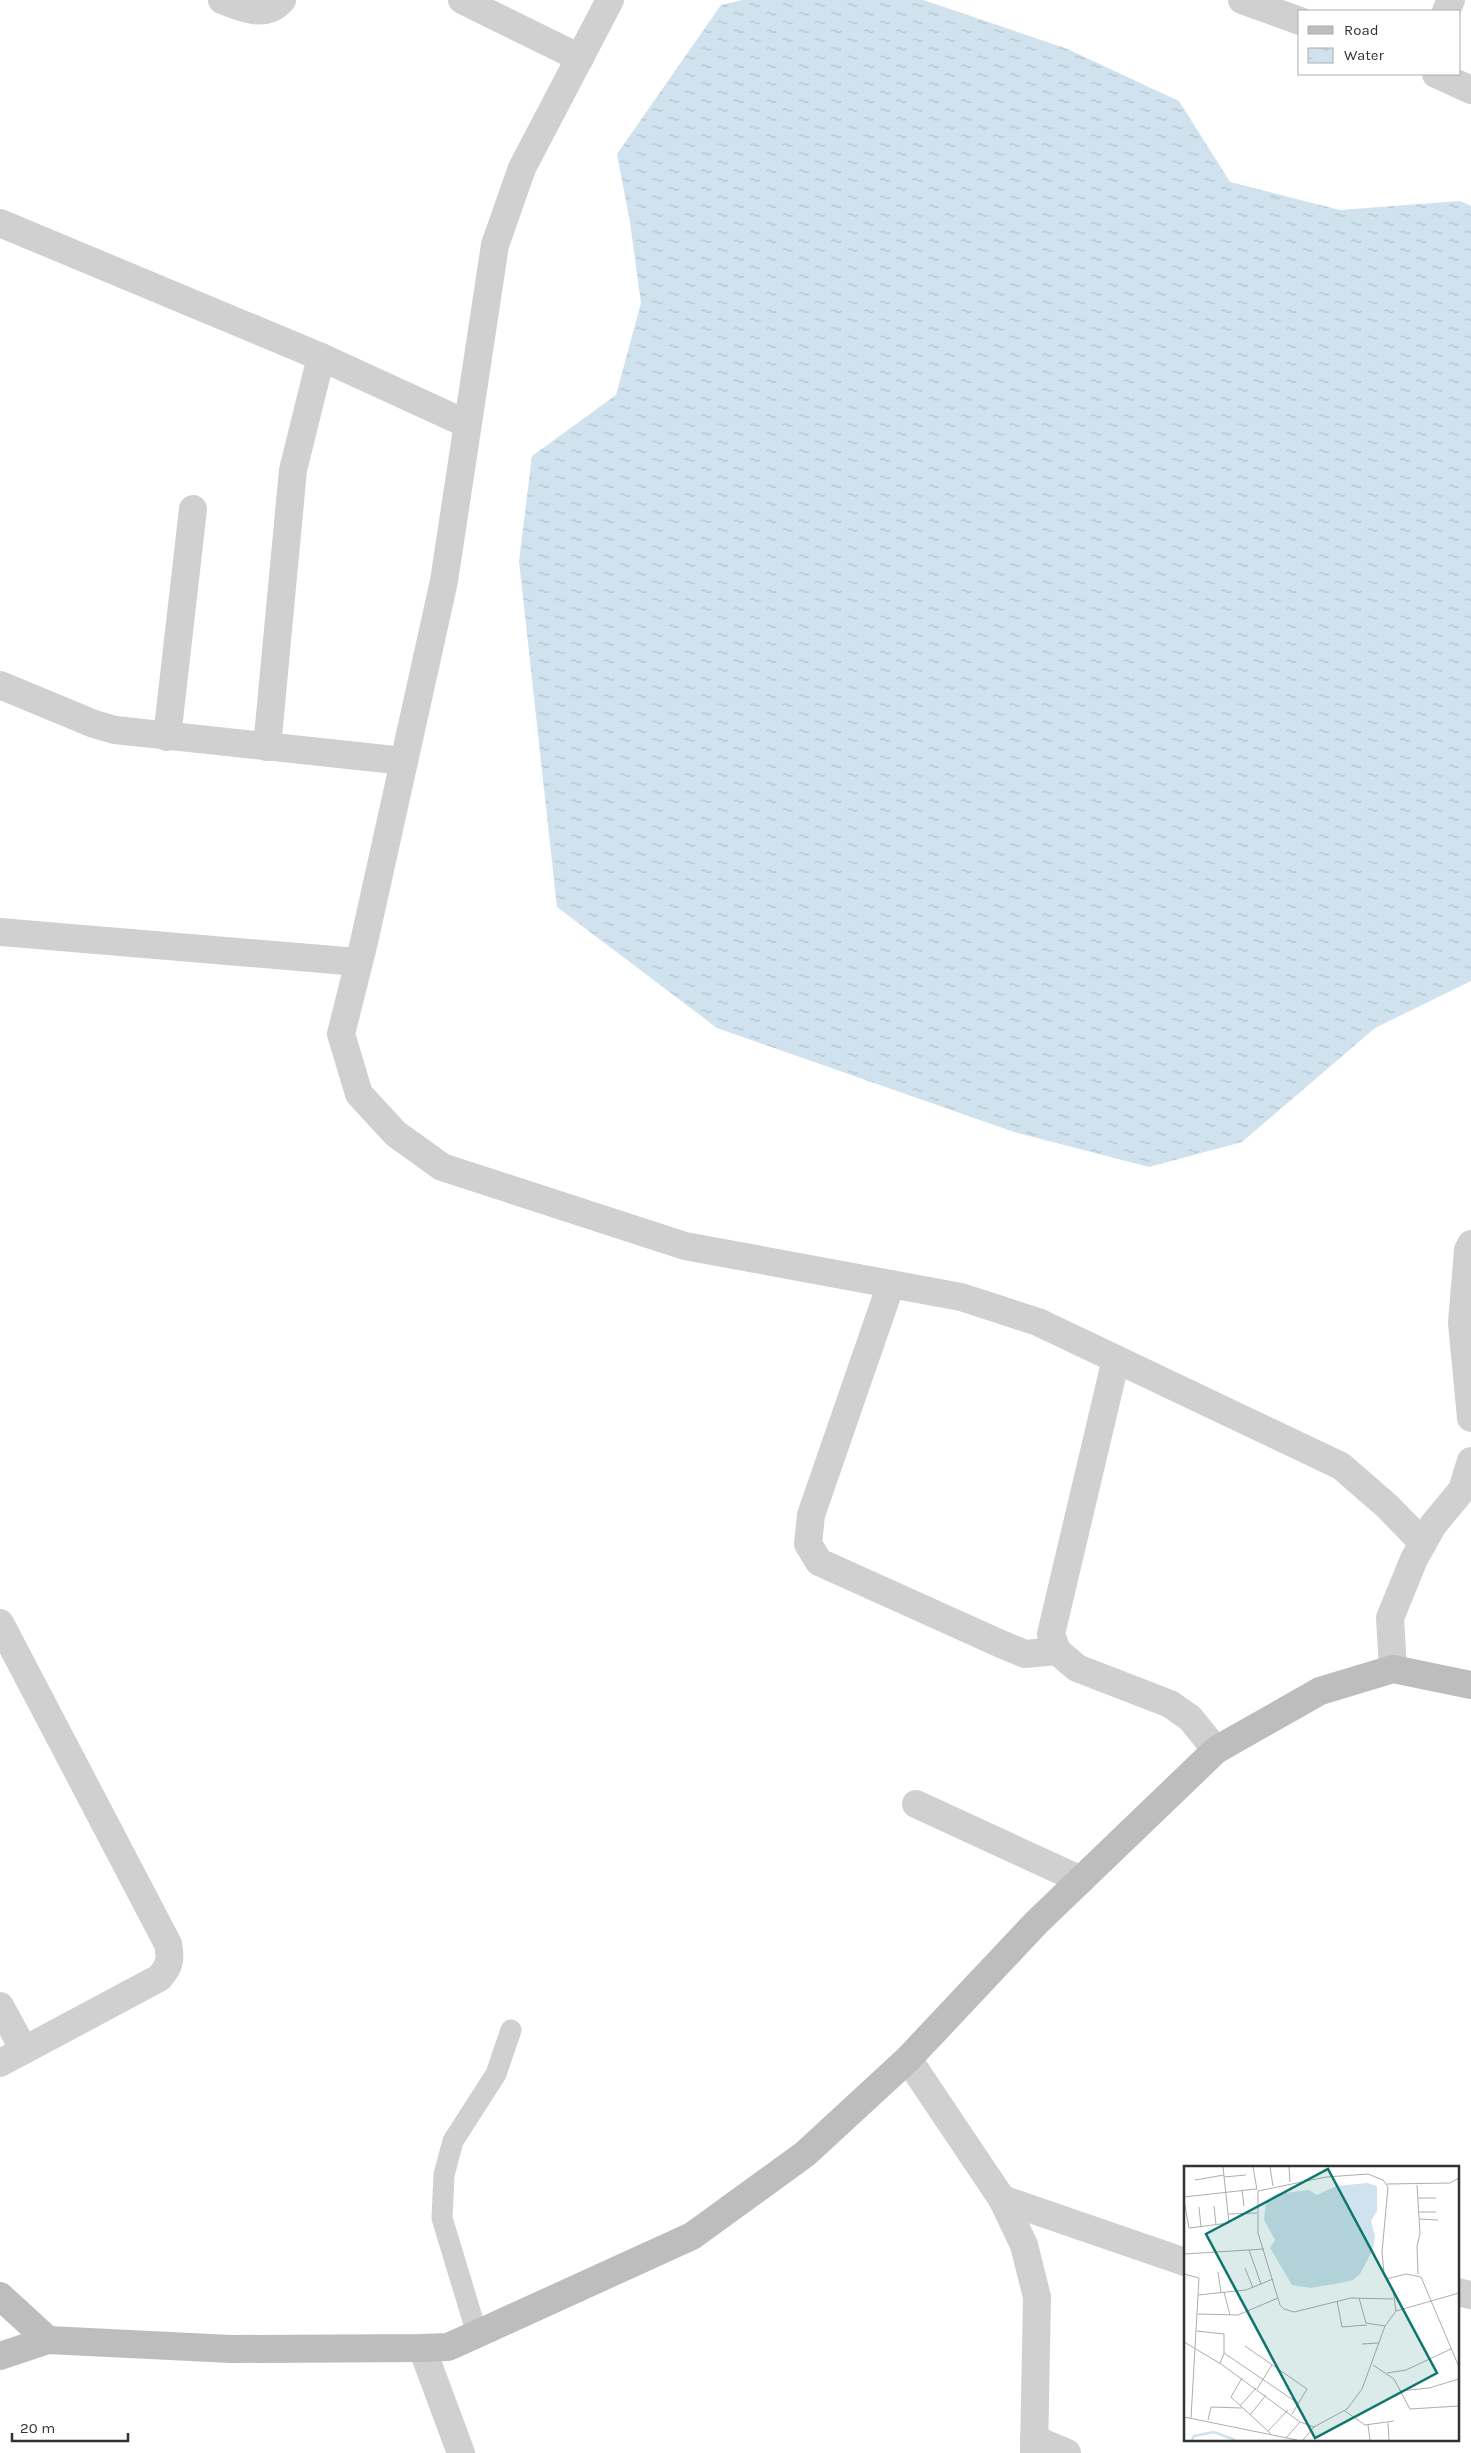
<svg xmlns="http://www.w3.org/2000/svg" width="1471" height="2453" font-family="Karla,sans-serif">
<defs>
<pattern id="water-ripples" width="26" height="14" patternUnits="userSpaceOnUse" patternTransform="scale(1.25)"><rect width="26" height="14" fill="#cfe2ee"/><path d="M2 4q2-2 4 0t4 0M15 11q2-2 4 0t4 0" fill="none" stroke="#b2c2cd"/></pattern>
</defs>
<rect width="100%" height="100%" fill="#fff"/>
<polygon fill="url(#water-ripples)" points="743,0 923,0 1065,48 1179,101 1230,182 1340,210 1460,201 1471,206 1471,981 1375,1028 1242,1142 1149,1167 1014,1132 717,1028 557,907 519,561 532,456 616,395 641,303 630,222 617,154 721,5"/>
<g fill="none" stroke-linecap="round" stroke-linejoin="round">
<polyline stroke="#d0d0d0" stroke-width="21" points="477,2334 442,2218 444,2175 453,2141 496,2074 511,2030"/>
<g stroke="#d0d0d0" stroke-width="28">
<path d="M222,0C242,8 266,19 282,0"/>
<polyline points="462,0 580,58"/>
<polyline points="610,0 522,168 495,245 444,581 364,942 341,1034 359,1094 396,1134 442,1167 685,1246 961,1297 1038,1322 1341,1466 1387,1506 1423,1543"/>
<polyline points="1242,0 1300,21"/>
<polyline points="1446,11 1451,0"/>
<polyline points="1436,74 1471,90"/>
<polyline points="0,223 321,357 467,424"/>
<polyline points="0,685 94,724 115,730 404,761"/>
<polyline points="167,737 193,509"/>
<polyline points="267,747 293,470 321,357"/>
<polyline points="0,932 358,962"/>
<polyline points="1471,1244 1468,1250 1462,1323 1471,1418"/>
<polyline points="891,1284 811,1515 808,1544 819,1562 1001,1644 1025,1654 1057,1651"/>
<polyline points="1116,1359 1051,1634 1057,1651 1077,1668 1170,1704 1190,1718 1216,1750"/>
<path d="M0,1623L168,1944C171,1959 170,1966 159,1978L0,2063"/>
<polyline points="1393,1669 1390,1618 1414,1559 1433,1525 1462,1490 1471,1461"/>
<polyline points="916,1804 1081,1880"/>
<polyline points="0,2006 24,2050"/>
<polyline points="908,2059 1002,2199 1024,2245 1037,2297 1034,2453"/>
<polyline points="1002,2199 1185,2262"/>
<polyline points="1457,2292 1471,2295"/>
<polyline points="422,2348 461,2453"/>
<polyline points="1034,2439 1067,2453"/>
</g>
<g stroke="#bdbdbd" stroke-width="28">
<polyline points="0,2296 48,2340"/>
<polyline points="0,2356 48,2340 231,2349 422,2348 448,2347 477,2334 692,2236 805,2154 908,2059 1036,1923 1216,1750 1320,1691 1393,1669 1471,1685"/>
</g>
</g>
<g transform="translate(1184 2166)">
<rect width="275" height="275" fill="#fff"/>
<path d="M183,17L193,20V45L187,55L191,70L189,83L176,108L169,114L156,117L127,122L108,119L86,82L91,74L80,54L82,36L92,28L125,24L133,29L152,20Z" fill="#cfe2ee"/>
<path fill="none" stroke="#cfe2ee" stroke-width="2.5" d="M8,274L10,270L30,266L51,274"/>
<path fill="none" stroke="#adadad" stroke-width="1" d="M69,1L73,24M86,1L89,20M105,1L106,16M40,11L62,9M11,14L40,9M203,18L266,17L275,12M233,19L236,68L233,80L234,108M58,24L60,40M0,31L72,23M234,32H252M0,34L5,62L45,57L39,1M30,40L32,59M15,41L17,61M235,46H252M45,48L73,47M235,53L254,54M65,84L77,118M0,88L80,83M61,102L69,122M34,106L37,127M0,108L15,112L7,252M202,113L222,108L237,111L275,201M40,126L46,149M14,129L62,124L89,113M175,132L182,157L201,160M209,133L167,132L110,146L100,143L96,139L74,67V25L142,11L184,8L199,14L204,21L198,86L200,107L209,123L212,145M153,135L158,161L183,159M14,148L54,149L94,132M13,165L40,168V188L36,197M0,176L37,198L116,256L130,261M178,178L195,177M61,180L123,223L108,248M40,187L115,238M189,199L210,213L226,243L275,240M203,207L222,204L267,183M58,212L47,231L87,268M73,223L88,199M216,225L245,222L275,213M56,240L72,222M161,245L181,259L210,255M66,249L82,229M0,251L113,274M24,254L27,241L58,242M204,257L205,274M184,259L186,274M84,265L104,244M102,272L116,256M119,274L130,261L163,243L178,223L201,160L212,145L275,127"/>
<path fill="#0f766e" fill-opacity="0.15" stroke="#0f766e" stroke-width="2.5" d="M144,3L253,207L131,272L22,68Z"/>
<rect width="275" height="275" fill="none" stroke="#333" stroke-width="2.5"/>
</g>
<rect x="1298" y="10" width="162" height="65" fill="#ffffff" stroke="#adadad"/>
<rect x="1308" y="26" width="25" height="8" fill="#bdbdbd" stroke="#adadad"/>
<text x="1344" y="35" font-size="15" fill="#333333">Road</text>
<rect x="1308" y="48" width="25" height="15" fill="url(#water-ripples)" stroke="#adadad"/>
<text x="1344" y="60" font-size="15" fill="#333333">Water</text>
<path d="M12 2433v8h116v-8" fill="none" stroke="#333333" stroke-width="2.5"/>
<text x="20" y="2433" font-size="15" fill="#333333" stroke="#ffffff" stroke-width="4" paint-order="stroke">20 m</text>
</svg>
